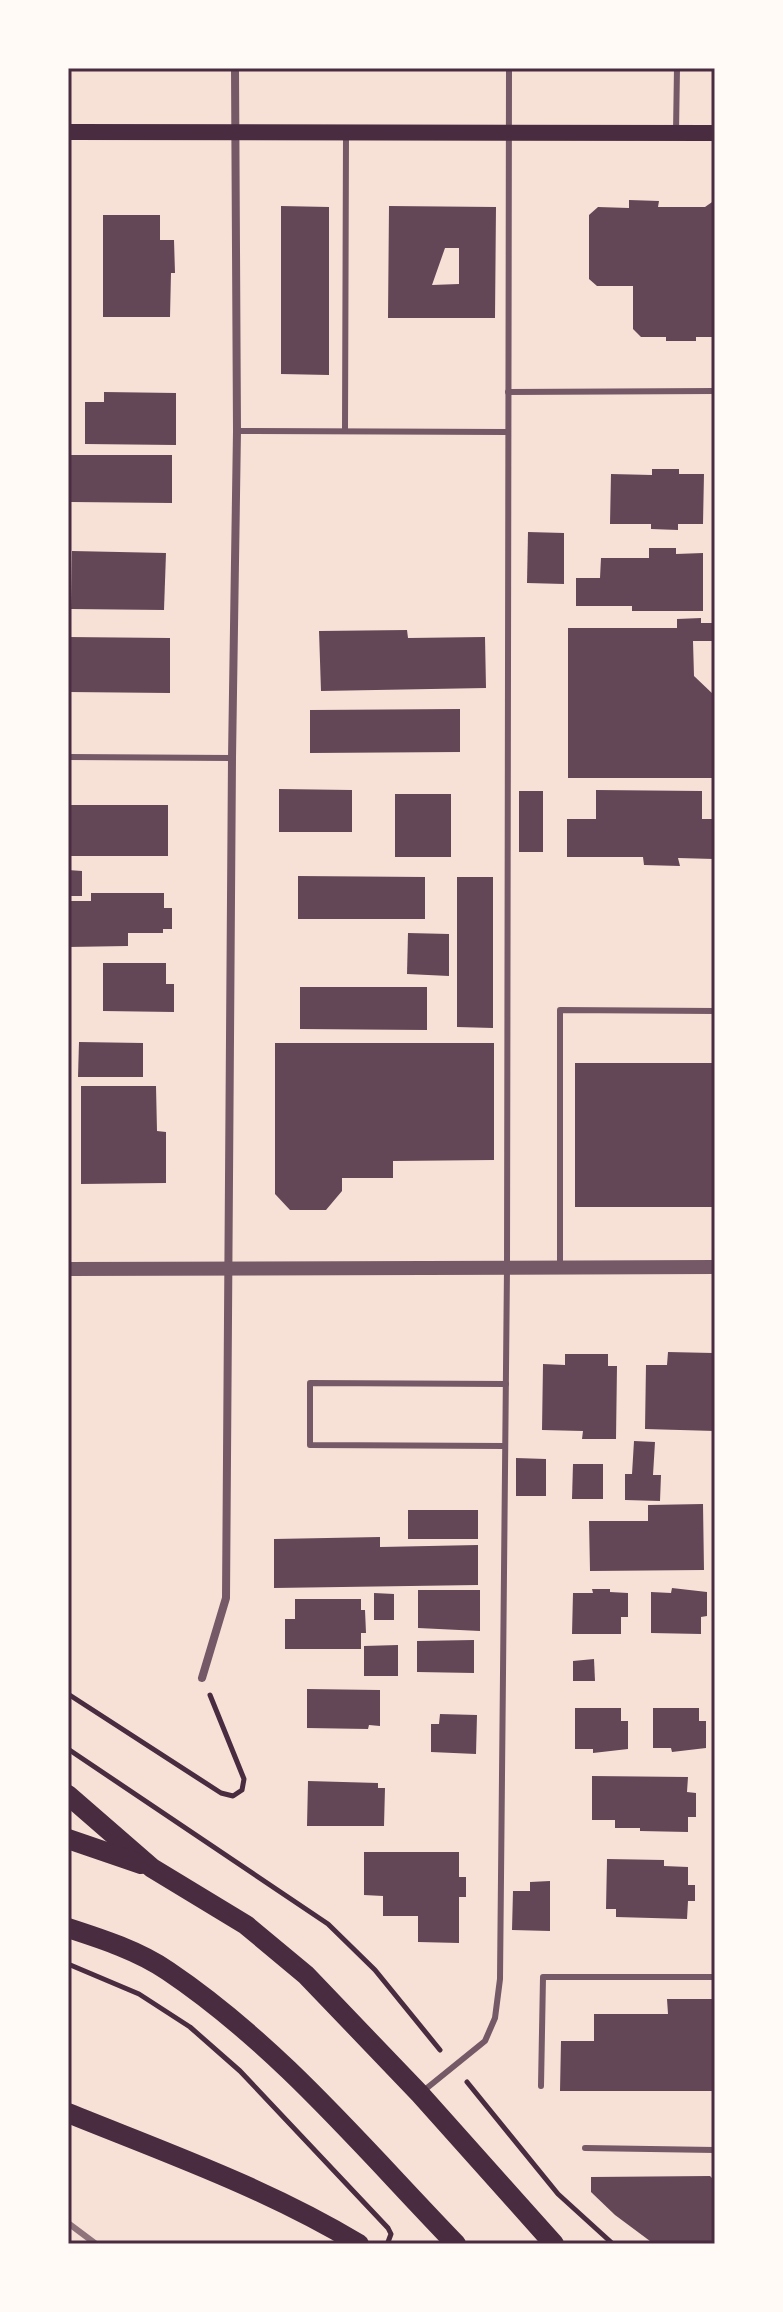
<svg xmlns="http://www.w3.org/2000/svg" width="783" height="2312" font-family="Commissioner,sans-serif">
<rect width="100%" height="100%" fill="#f7e1d7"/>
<g fill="#644757" fill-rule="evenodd">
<polygon points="629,200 659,201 658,207 705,207 715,200 715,337 696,337 696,341 666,341 666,337 641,337 633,329 633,286 597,286 589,279 589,215 598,207 629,208"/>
<polygon points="281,206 329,207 329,375 281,374"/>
<path d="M389,206L496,207L495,318H388ZM445,248H459V284L432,285Z"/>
<polygon points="103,215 160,215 160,240 174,240 175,273 171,273 170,317 103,317"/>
<polygon points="104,392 176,393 176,445 85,444 85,402 104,402"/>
<polygon points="68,455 172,455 172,503 71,502 71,512 68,512"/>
<polygon points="652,469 679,469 679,474 704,474 703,524 678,524 678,530 651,529 651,524 610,524 611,474 652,475"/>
<polygon points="528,532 564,533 564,584 527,583"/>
<polygon points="649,548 676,548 676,554 703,553 703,611 632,611 632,606 576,606 576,578 600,578 601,558 649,558"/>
<polygon points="72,551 166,553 164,610 71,609"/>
<polygon points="701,618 701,623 715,623 715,641 693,641 694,676 715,696 715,778 568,778 568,628 677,628 677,619"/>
<polygon points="407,630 408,638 485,637 486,688 321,691 319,631"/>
<polygon points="68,637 170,638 170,693 68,692"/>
<polygon points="460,709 460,752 310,753 310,710"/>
<polygon points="279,789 352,790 352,832 279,832"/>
<polygon points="596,790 702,791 702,819 714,819 714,859 678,858 680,866 644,865 643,857 567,857 567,819 596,819"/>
<rect x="519" y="791" width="24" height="61"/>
<rect x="395" y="794" width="56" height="63"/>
<rect x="68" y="805" width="100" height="51"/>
<polygon points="68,870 82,871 82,896 68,896"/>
<polygon points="298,876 425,877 425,919 298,919"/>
<polygon points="457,877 493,877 493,1028 457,1027"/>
<polygon points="91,893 164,893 164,908 172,908 172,929 163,929 163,933 128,933 128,946 68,947 68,901 91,901"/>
<polygon points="408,933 449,934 449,976 407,974"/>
<polygon points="103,963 166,963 166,984 174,984 174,1012 103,1011"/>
<polygon points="300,987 427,987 427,1030 300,1029"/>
<polygon points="79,1042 143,1043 143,1077 78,1077"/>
<polygon points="275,1043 494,1043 494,1160 393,1161 393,1178 342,1178 342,1191 326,1210 290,1210 275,1194"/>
<rect x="575" y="1063" width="140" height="144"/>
<polygon points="81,1086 156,1086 157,1131 166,1132 166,1183 81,1184"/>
<polygon points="668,1352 713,1353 715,1431 645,1429 646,1365 667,1365"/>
<polygon points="565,1354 608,1354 608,1366 617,1366 616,1439 582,1439 583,1431 542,1430 543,1364 565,1365"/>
<polygon points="634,1441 655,1442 653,1475 661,1475 660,1501 625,1500 625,1474 632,1474"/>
<polygon points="516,1458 546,1459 546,1496 516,1496"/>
<polygon points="573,1464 603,1464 603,1499 572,1499"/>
<polygon points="703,1504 704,1570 590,1571 589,1521 648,1521 648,1505"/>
<rect x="408" y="1510" width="70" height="29"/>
<polygon points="380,1537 380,1547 478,1545 478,1585 274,1588 274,1539"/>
<polygon points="672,1588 707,1592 707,1616 701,1617 701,1634 651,1633 651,1592 671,1593"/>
<polygon points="592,1589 610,1589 610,1592 628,1593 628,1617 621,1617 621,1634 572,1634 573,1593 593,1593"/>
<polygon points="418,1590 480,1590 480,1631 418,1628"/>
<polygon points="374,1593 394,1594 394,1620 374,1620"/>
<polygon points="295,1599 361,1599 361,1610 365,1610 366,1633 361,1633 361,1649 285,1649 285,1619 295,1619"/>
<polygon points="474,1640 474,1673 417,1672 417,1641"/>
<polygon points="398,1645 398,1676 364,1676 364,1646"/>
<polygon points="594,1659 595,1681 573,1681 573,1661"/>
<polygon points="307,1689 380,1690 380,1726 369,1725 368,1729 307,1728"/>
<polygon points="575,1708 621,1708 621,1721 628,1721 628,1749 593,1753 593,1749 575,1749"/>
<polygon points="653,1708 699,1708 699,1721 706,1721 706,1748 672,1752 671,1748 653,1748"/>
<polygon points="440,1714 477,1715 476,1754 431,1752 431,1724 439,1724"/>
<polygon points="592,1776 688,1777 687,1792 696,1793 696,1817 688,1817 688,1832 640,1831 640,1828 615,1828 615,1820 592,1820"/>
<polygon points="308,1781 378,1783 378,1788 385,1788 384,1826 307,1826"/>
<polygon points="364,1852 459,1852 459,1877 466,1877 466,1897 459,1897 459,1943 418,1942 418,1916 383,1916 383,1896 364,1895"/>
<polygon points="607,1859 664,1860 664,1866 688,1867 688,1885 695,1885 695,1901 688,1901 687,1919 616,1917 616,1909 606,1909"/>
<polygon points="550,1881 550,1931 512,1930 513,1891 530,1891 530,1882"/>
<polygon points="667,1999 715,1999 715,2091 560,2091 561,2041 594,2041 594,2014 668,2014"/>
<polygon points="710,2176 715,2181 715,2244 654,2244 615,2215 591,2192 591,2177"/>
</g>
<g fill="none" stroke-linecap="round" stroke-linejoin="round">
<g stroke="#4a2c40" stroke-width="5">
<polyline points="68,1694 221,1793 233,1796 242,1790 244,1779 210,1695"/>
<polyline points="68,1749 328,1924 375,1970 440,2050"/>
<polyline points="68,1964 139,1994 190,2027 240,2071 388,2228 391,2234 388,2242"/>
<polyline points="467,2082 558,2194 613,2244"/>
</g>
<g stroke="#755966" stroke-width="6">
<polyline points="676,132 677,68"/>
<polyline points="508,392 715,391"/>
<polyline points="237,431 508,432"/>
<polyline points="345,431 346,135"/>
<polyline points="68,757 232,758"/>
<polyline points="560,1267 560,1010 715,1011"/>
<polyline points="505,1446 310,1445 310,1383 506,1384"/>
<polyline points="541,2086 543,1977 715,1977"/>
<polyline points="422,2092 485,2041 495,2018 500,1979 507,1268 509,68"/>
<polyline points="585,2148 715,2150"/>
</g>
<polyline stroke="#755966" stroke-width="8" points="202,1678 226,1598 232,758 237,431 235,68"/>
<polyline stroke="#755966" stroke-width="14" points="68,1269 715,1267"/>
<polyline stroke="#4a2c40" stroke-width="16" points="68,132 715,133"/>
<g stroke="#4a2c40" stroke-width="20">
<polyline points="68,1795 152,1868 246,1925 306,1975 420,2094 554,2244"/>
<polyline points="68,1839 141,1864"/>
<path d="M68,1928C102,1939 139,1951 168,1971C278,2045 365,2150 456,2244"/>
<path d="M68,2113C167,2153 268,2189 359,2244"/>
</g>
<polyline stroke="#8f747c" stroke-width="6" points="68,2223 96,2244"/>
</g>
<rect width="783" height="2312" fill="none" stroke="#fffaf5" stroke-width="140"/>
<rect x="70" y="70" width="643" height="2172" fill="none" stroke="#4a2c40" stroke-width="3"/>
</svg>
